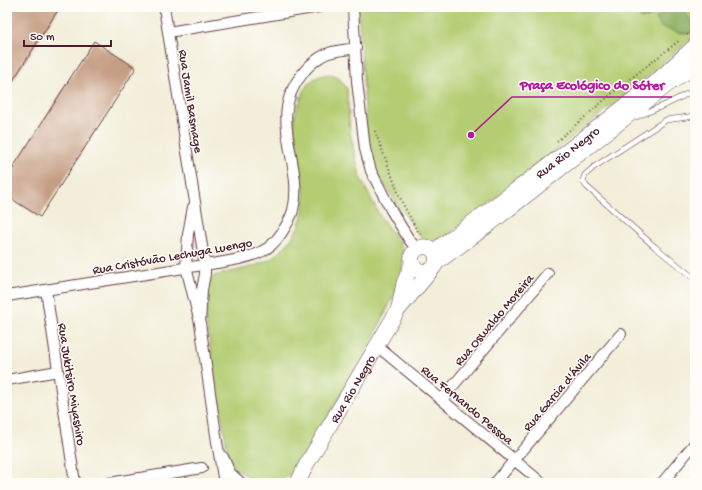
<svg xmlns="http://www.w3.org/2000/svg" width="702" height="490" font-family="'Gochi Hand',sans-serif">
<rect width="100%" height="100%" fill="#fdfcf7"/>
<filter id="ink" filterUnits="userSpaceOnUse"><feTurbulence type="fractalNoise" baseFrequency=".025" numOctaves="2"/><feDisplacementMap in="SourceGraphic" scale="8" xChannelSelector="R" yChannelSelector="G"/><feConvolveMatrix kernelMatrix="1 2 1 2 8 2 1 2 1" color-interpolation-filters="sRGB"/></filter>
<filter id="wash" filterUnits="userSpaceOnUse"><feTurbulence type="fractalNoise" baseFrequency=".012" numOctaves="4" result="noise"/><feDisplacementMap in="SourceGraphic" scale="16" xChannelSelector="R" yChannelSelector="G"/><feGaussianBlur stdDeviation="0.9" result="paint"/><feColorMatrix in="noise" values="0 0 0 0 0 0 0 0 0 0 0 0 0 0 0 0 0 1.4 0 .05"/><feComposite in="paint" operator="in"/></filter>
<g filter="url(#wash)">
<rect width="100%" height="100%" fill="#f2eed9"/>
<g fill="#b4cd73" stroke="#7f764f">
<polygon points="358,7 695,7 695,35 654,71 500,196 435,245 425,241 419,235 374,170 368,148"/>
<path d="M331,74L340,79L347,89L350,132L360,177L380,216L403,248V264L399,285L367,350L296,471L276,483H258L234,468L228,454L206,321L207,287L214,276C232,271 261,267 275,256C287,247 297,232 301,219C312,187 291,151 294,119C295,112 299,105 301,98C306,82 315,75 331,74Z"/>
</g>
<path fill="#8fb065" stroke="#6c6848" d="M617,7H669L683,10L693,23L691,33H680L661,27L656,18L666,11L665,9C656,8 655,14 648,18C647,18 642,19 641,19L638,11L618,9Z"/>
<g id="blocks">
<g fill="#c59d83">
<polygon points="7,7 60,7 7,90"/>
<polygon points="94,41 136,68 40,217 7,196 7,177"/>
</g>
</g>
</g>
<g filter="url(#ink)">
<use href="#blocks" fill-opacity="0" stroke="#633e45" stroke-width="1"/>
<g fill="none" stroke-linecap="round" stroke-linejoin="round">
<g stroke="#633e45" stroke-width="6">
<g id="lane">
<polyline points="695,116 666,120 594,167 585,175 583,181 586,186 655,247 695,279"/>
<polyline points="636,117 665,105 695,90"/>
</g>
</g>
<g stroke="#633e45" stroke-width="12">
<g id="street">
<polyline points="164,7 205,265 205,274 202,290 200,323"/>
<polyline points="353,7 357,81 365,149 371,171 391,210 410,241 417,248"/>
<polyline points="168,32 319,7"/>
<polyline points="193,207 188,234 186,267 200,323 217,442 224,483"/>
<polyline points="46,290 75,483"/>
<path d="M7,296C66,287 125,277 184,268C206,264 248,261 266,249C275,244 282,233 287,224C289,220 292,215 293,210C305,163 265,118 303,73C308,66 321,55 329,53C337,50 347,50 356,48"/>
<polyline points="377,346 542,483"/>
<polyline points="7,380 58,371"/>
<polyline points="442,399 548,273"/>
<polyline points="223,457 230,473 241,483"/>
<polyline points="109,483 202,468"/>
<polyline points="495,483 621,334"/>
<polyline points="662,483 695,443"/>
</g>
</g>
<g stroke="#633e45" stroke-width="16">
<g id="secondary">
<path id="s1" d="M434,251C510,195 586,138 659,79C671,68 683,57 695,46"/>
<polyline points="436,263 487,226 667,85 695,66"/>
<polyline points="399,307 404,283 412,264"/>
<path id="s2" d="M298,483L305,467L398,310L434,267C444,250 421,238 412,255C410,267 419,275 431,270"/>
</g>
</g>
<g stroke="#633e45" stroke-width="2" stroke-dasharray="1 3" stroke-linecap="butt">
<polyline points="687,35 695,28"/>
<polyline points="375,131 401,200 416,229 421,234"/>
<polyline points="557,141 616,90 680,40"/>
</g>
<use href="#lane" stroke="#fff" stroke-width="5"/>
<use href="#street" stroke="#fff" stroke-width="10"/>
<use href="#secondary" stroke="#fff" stroke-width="15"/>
</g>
</g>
<g text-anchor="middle" stroke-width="3" stroke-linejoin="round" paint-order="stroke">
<g font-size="13" fill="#4a1f2b" stroke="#fdfcf7">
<text transform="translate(192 101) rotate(81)" y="5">Rua Jamil Basmage</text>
<text dy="5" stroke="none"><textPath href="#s1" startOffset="166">Rua Rio Negro</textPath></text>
<text transform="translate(172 255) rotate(-10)" y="5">Rua Cristóvão Lechuga Luengo</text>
<text transform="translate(493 319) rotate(-50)" y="5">Rua Oswaldo Moreira</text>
<text transform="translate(73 384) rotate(81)" y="5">Rua Jukitsiro Miyashiro</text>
<text dy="5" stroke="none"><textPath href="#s2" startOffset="109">Rua Rio Negro</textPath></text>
<text transform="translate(556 391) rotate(-50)" y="5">Rua Garcia d'Ávila</text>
<text transform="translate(468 404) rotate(40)" y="5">Rua Fernando Pessoa</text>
</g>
</g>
<path fill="none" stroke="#b5179e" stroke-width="1.5" d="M471 135L512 97H672"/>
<circle fill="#b5179e" stroke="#fdfcf7" stroke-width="1.5" cx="471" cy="135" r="4"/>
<g font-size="14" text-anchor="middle" font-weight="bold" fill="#b5179e" stroke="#fdfcf7" stroke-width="3" stroke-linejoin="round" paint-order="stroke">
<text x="592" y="89">Praça Ecológico do Sóter</text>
</g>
<rect width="702" height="490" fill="none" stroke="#fdfcf7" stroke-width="24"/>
<path d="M24 40v6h87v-6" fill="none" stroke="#4a1f2b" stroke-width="2"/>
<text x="30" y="40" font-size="12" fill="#4a1f2b" stroke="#fdfcf7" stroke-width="3" paint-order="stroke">50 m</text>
</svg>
